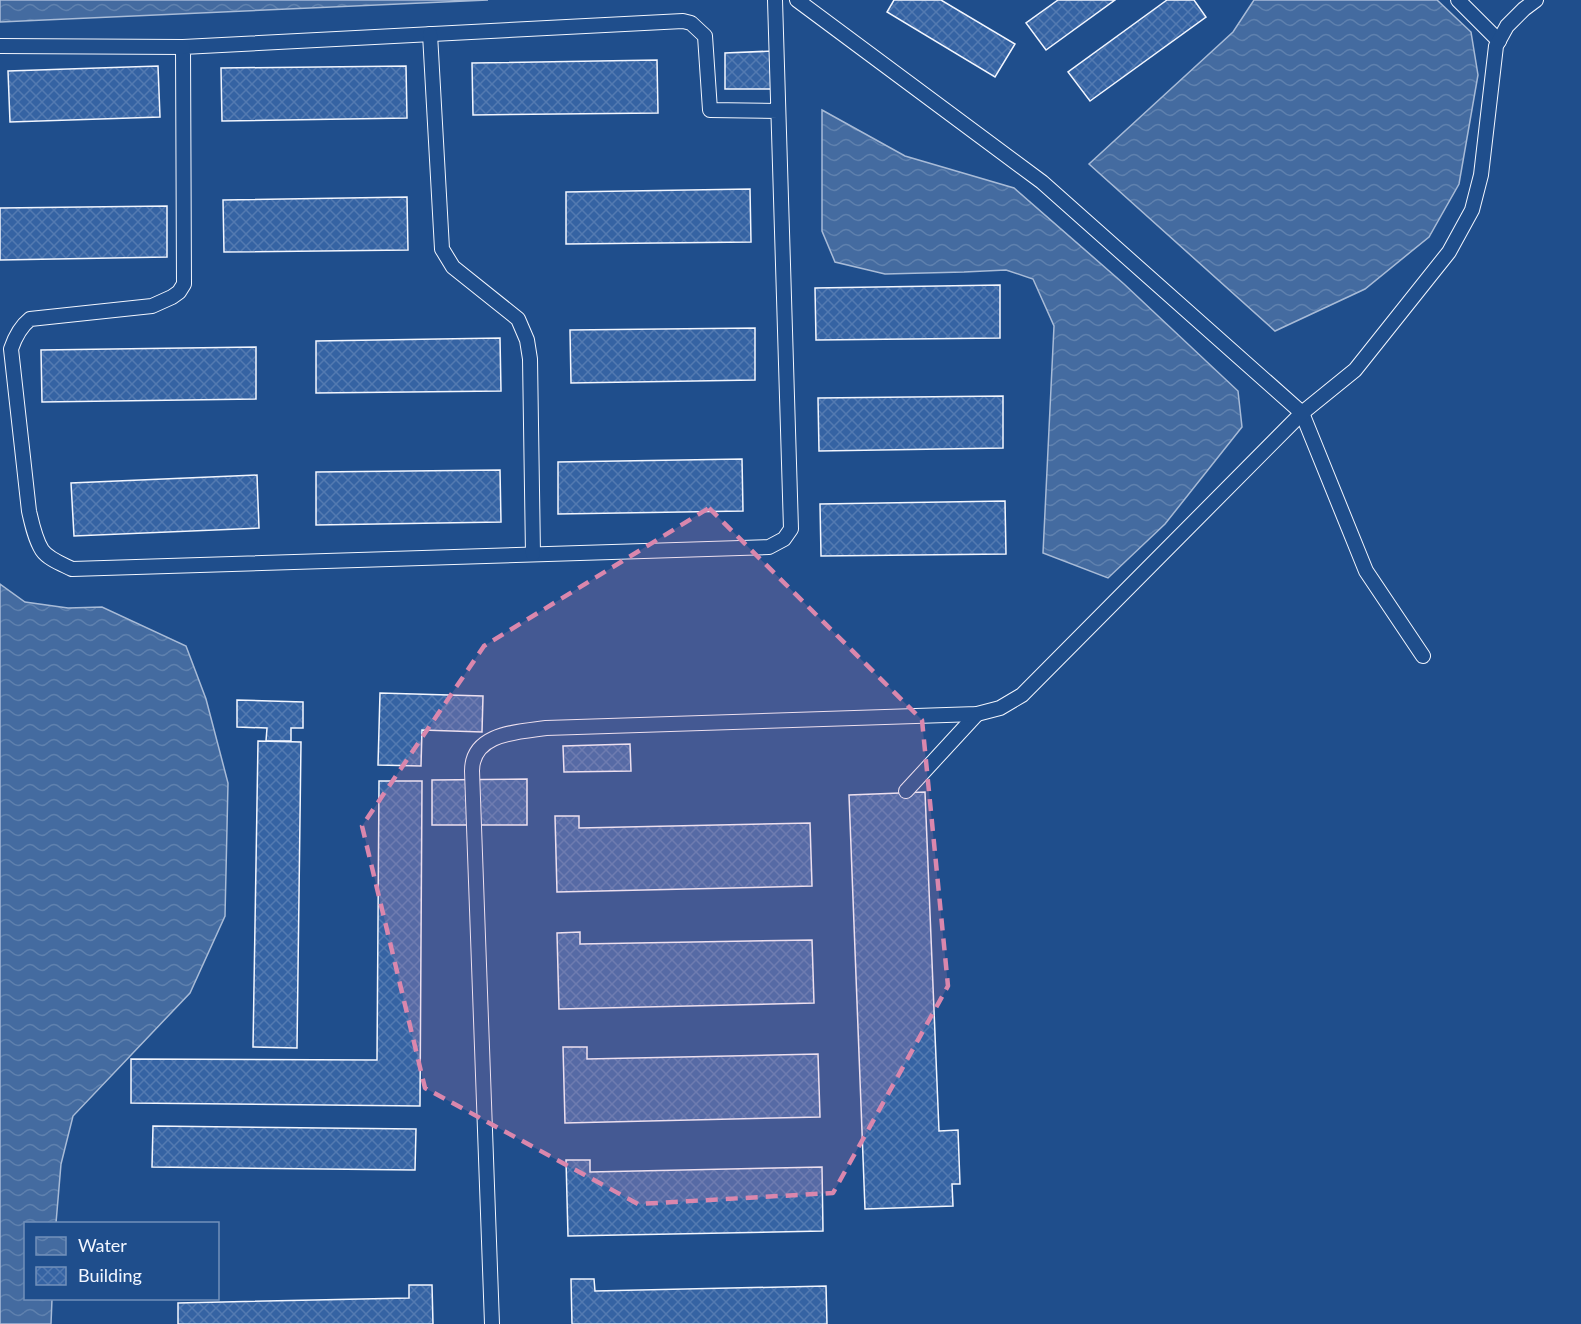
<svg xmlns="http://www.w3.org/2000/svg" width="1581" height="1324" font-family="Lato,sans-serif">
<defs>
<pattern id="water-waves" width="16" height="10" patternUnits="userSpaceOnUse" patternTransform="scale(1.5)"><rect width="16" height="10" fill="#446ba0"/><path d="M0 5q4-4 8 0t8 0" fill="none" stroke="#5f81ae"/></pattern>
<pattern id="building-cross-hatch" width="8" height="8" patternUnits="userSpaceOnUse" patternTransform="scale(1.5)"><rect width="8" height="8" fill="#3563a3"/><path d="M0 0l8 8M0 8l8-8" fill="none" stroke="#537ab1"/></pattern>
</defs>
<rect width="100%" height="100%" fill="#1f4e8c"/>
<g fill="url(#water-waves)" stroke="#a8bbd7" stroke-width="1.5">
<polygon points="0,0 488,0 0,22"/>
<polygon points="1254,0 1437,0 1471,32 1478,75 1459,184 1429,237 1365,289 1275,331 1089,164 1233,32"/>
<polygon points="822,110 905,156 1014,188 1124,284 1238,391 1242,427 1165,524 1108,578 1043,553 1054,326 1033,279 1006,270 964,272 885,274 835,262 822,231"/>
<polygon points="0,584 25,602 68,608 102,607 186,646 206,699 228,783 225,916 190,993 73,1116 61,1164 56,1223 26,1224 26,1298 52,1299 51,1324 0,1324"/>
</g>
<g fill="url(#building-cross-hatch)" stroke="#f2f6ff" stroke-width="1.5">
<polygon points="894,0 941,0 1015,44 995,77 887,12"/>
<polygon points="1058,0 1115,0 1046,50 1026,23"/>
<polygon points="1167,0 1194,0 1206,17 1090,101 1068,72"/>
<polygon points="773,51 774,89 725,89 725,53"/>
<polygon points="657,60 658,113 473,115 472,63"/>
<polygon points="158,66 160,117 10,122 8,71"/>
<polygon points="406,66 407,118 222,121 221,68"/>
<polygon points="750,189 751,242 566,244 566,192"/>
<polygon points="407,197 408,250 224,252 223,200"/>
<polygon points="167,206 167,257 0,260 0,208"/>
<polygon points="1000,285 1000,338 816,340 815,288"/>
<polygon points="755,328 755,380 571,383 570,330"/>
<polygon points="500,338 501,391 316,393 316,341"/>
<polygon points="256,347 256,399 42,402 41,350"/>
<polygon points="1003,396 1003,448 819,451 818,398"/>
<polygon points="742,459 743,511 558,514 558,462"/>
<polygon points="500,470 501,522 316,525 316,472"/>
<polygon points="257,475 259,528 74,536 71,483"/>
<polygon points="1005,501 1006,554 821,556 820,504"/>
<polygon points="380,693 483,696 482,732 422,730 421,766 378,765"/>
<polygon points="237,700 303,702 303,728 291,728 291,741 266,741 267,728 237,727"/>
<polygon points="258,741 301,742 297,1048 253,1047"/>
<polygon points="630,744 631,771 564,772 563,746"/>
<polygon points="527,779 527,825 432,825 432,780"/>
<polygon points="379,781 422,781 420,1106 131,1103 131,1059 377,1060"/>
<polygon points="925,792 939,1131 958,1130 960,1184 952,1184 953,1206 865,1209 849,795"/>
<polygon points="555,816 579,816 579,828 810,823 812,886 557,892"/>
<polygon points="580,932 580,944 812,940 814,1003 559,1009 557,933"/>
<polygon points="563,1047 587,1047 587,1059 818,1054 820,1117 565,1123"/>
<polygon points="153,1126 416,1129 415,1170 152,1167"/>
<polygon points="566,1160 590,1160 590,1172 822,1167 823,1231 568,1236"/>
<polygon points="571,1279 594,1279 595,1291 826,1286 827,1324 572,1324"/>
<polygon points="409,1285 432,1285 433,1324 178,1324 178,1303 409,1298"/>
</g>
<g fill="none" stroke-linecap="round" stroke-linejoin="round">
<g stroke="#f2f6ff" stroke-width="16">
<g id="service">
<path d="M775,0L791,529L784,539L769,547L72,569C62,564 48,559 42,550C35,539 32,524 29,511L11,349C15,337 20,327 30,319L152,306L172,297L179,292L184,284L183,47L683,21L691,23L705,36L710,110L778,111"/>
<polyline points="797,0 1042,182 1302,413 1366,571 1423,656"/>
<polyline points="1458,0 1499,41"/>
<polyline points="430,34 442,249 453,267 518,319 527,340 530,359 533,554"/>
<polyline points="0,46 183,47"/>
<polyline points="906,791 977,714"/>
<path d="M492,1324L472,771C472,733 517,732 546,728L977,714L1000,708L1022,695L1302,413L1355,370L1449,252L1472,210L1481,175L1496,46L1507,26L1524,9L1536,0"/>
</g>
</g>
<use href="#service" stroke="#1f4e8c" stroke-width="14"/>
</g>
<path fill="#da87ad" fill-opacity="0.2" stroke="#da87ad" stroke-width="4.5" stroke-dasharray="12 8" stroke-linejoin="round" d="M709,508L922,720L948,986L833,1193L638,1204L425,1088L362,826L484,646Z"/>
<rect x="24" y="1222" width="195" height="78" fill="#1f4e8c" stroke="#7391ba" stroke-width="1.5"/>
<rect x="36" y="1237" width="30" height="18" fill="url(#water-waves)" stroke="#7391ba" stroke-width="1.5"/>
<text x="78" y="1252" font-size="18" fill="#f2f6ff">Water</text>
<rect x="36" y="1267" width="30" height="18" fill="url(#building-cross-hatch)" stroke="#7391ba" stroke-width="1.5"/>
<text x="78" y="1282" font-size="18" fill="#f2f6ff">Building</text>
</svg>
